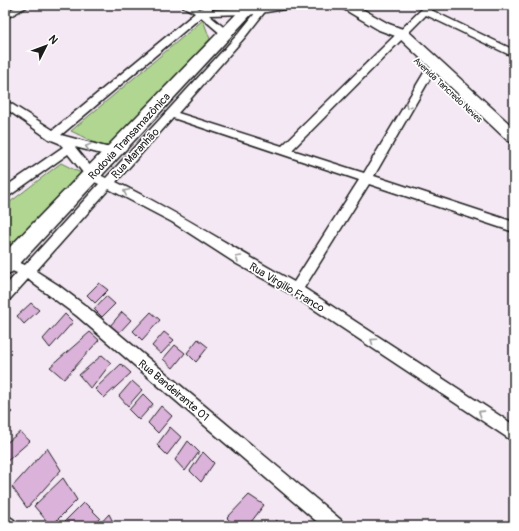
<svg xmlns="http://www.w3.org/2000/svg" width="519" height="531" font-family="Pangolin,sans-serif">
<rect width="100%" height="100%" fill="#f4e8f4"/>
<filter id="ink" filterUnits="userSpaceOnUse"><feTurbulence type="fractalNoise" baseFrequency=".025" numOctaves="2"/><feDisplacementMap in="SourceGraphic" scale="8" xChannelSelector="R" yChannelSelector="G"/><feConvolveMatrix kernelMatrix="1 2 1 2 8 2 1 2 1" color-interpolation-filters="sRGB"/></filter>
<g filter="url(#ink)">
<g fill="#b0d692" stroke="#667957">
<polygon points="203,20 210,39 108,149 71,131"/>
<polygon points="61,163 83,174 5,252 5,206"/>
</g>
<g fill="#dbb3da" stroke="#1c1c1c">
<polygon points="99,283 108,290 95,303 87,295"/>
<polygon points="106,296 115,304 102,317 94,309"/>
<polygon points="31,303 39,310 24,324 17,316"/>
<polygon points="122,312 131,320 118,334 110,326"/>
<polygon points="151,312 160,320 142,340 133,331"/>
<polygon points="65,314 73,322 50,348 43,339"/>
<polygon points="90,332 99,340 64,379 50,367"/>
<polygon points="164,332 174,340 161,354 152,346"/>
<polygon points="198,339 208,347 196,362 187,353"/>
<polygon points="175,345 185,353 173,368 163,359"/>
<polygon points="102,355 111,363 91,389 79,375"/>
<polygon points="121,364 131,373 104,398 95,389"/>
<polygon points="132,381 142,390 128,406 119,396"/>
<polygon points="143,394 153,404 139,420 129,410"/>
<polygon points="161,406 172,416 158,433 148,423"/>
<polygon points="5,407 12,412 5,419"/>
<polygon points="170,427 181,437 167,455 157,445"/>
<polygon points="20,432 30,441 5,463 5,444"/>
<polygon points="188,441 199,452 185,471 175,460"/>
<polygon points="47,448 61,470 27,508 12,487"/>
<polygon points="203,452 214,463 201,482 190,471"/>
<polygon points="63,478 77,500 51,526 34,506"/>
<polygon points="249,495 264,505 248,526 235,526 227,518"/>
<polygon points="84,502 100,518 92,526 69,526 65,521"/>
<polygon points="109,514 115,526 98,526"/>
<polygon points="276,520 283,526 271,526"/>
</g>
<g fill="none" stroke-linecap="round" stroke-linejoin="round">
<g stroke="#1c1c1c" stroke-width="3">
<g id="street">
<polygon points="19,5 30,5 5,19 5,13"/>
<path d="M180,5H191L200,9L207,5H217L211,10L248,8L252,11L248,14L209,15L228,31L230,33L225,36L222,35L201,17L61,135L117,150L119,153L117,156L113,157L75,147L96,173L106,178L239,33L260,7H266L267,9L245,37L178,113L282,146L426,5H435L431,10L514,50V57L426,15L292,150L364,173L425,71L434,66H440L442,68L432,75L374,176L514,222V232L369,184L304,288L514,425V442L291,294L237,264L172,222L109,189L36,271L58,285L87,307L341,520L344,526H322L77,316L34,284L28,279L10,299L5,301V286L17,273L5,268V259L8,258L25,265L99,184L88,179L68,154L9,196L5,198V187L63,147L59,143L49,139L5,108V100L53,130L195,13ZM173,118L359,180L294,282C234,249 177,211 116,182Z"/>
<polygon points="5,514 14,520 17,526 5,526"/>
</g>
</g>
<g stroke="#1c1c1c" stroke-width="3">
<g id="secondary">
<polygon points="262,5 291,5 289,8 285,9 248,15 244,14 242,11 244,8"/>
<polygon points="340,5 355,5 389,24 408,31 514,128 514,143 508,141 398,37 379,30 342,8"/>
</g>
</g>
<g stroke="#1c1c1c" stroke-width="3">
<polygon id="primary" points="245,5 260,5 12,272 5,275 5,252"/>
</g>
<use href="#street" fill="#fff" fill-rule="evenodd"/>
<use href="#secondary" fill="#fff" fill-rule="evenodd"/>
<use href="#primary" fill="#fff" fill-rule="evenodd"/>
</g>
<defs><path id="oneway-chevron" d="M-2-3.5L2.5 0L-2 3.5" fill="none" stroke-width="1.6" stroke-linecap="round" stroke-linejoin="round"/></defs>
<g stroke="#999">
<use href="#oneway-chevron" transform="translate(408 106) rotate(120)"/>
<use href="#oneway-chevron" transform="translate(88 147) rotate(-165)"/>
<use href="#oneway-chevron" transform="translate(126 192) rotate(-154)"/>
<use href="#oneway-chevron" transform="translate(238 258) rotate(-149)"/>
<use href="#oneway-chevron" transform="translate(373 341) rotate(-146)"/>
<use href="#oneway-chevron" transform="translate(481 413) rotate(-147)"/>
</g>
</g>
<g text-anchor="middle" stroke-width="3.5" stroke-linejoin="round" paint-order="stroke">
<g font-size="9" fill="#1c1c1c" stroke="#fff">
<text transform="translate(448 90) rotate(43)" y="3">Avenida Tancredo Neves</text>
</g>
<g font-size="11" fill="#1c1c1c" stroke="#fff">
<text transform="translate(129 136) rotate(-47)" y="4">Rodovia Transamazônica</text>
<text transform="translate(135 153) rotate(-47)" y="4">Rua Maranhão</text>
<text transform="translate(287 287) rotate(31)" y="4">Rua Virgilio Franco</text>
<text transform="translate(174 390) rotate(40)" y="4">Rua Bandeirante 01</text>
</g>
</g>
<rect width="519" height="531" fill="none" stroke="#fff" stroke-width="20"/>
<rect x="10" y="10" width="499" height="511" fill="none" stroke="#1c1c1c" stroke-width="1.5" filter="url(#ink)"/>
<g transform="translate(46 46) rotate(48)" stroke="#ffffff" stroke-width="3" paint-order="stroke">
<path d="M0-3L7 15L0 10L-7 15Z" fill="#1c1c1c"/>
<text y="-6" font-size="11" font-weight="bold" text-anchor="middle" fill="#1c1c1c">N</text>
</g>
</svg>
